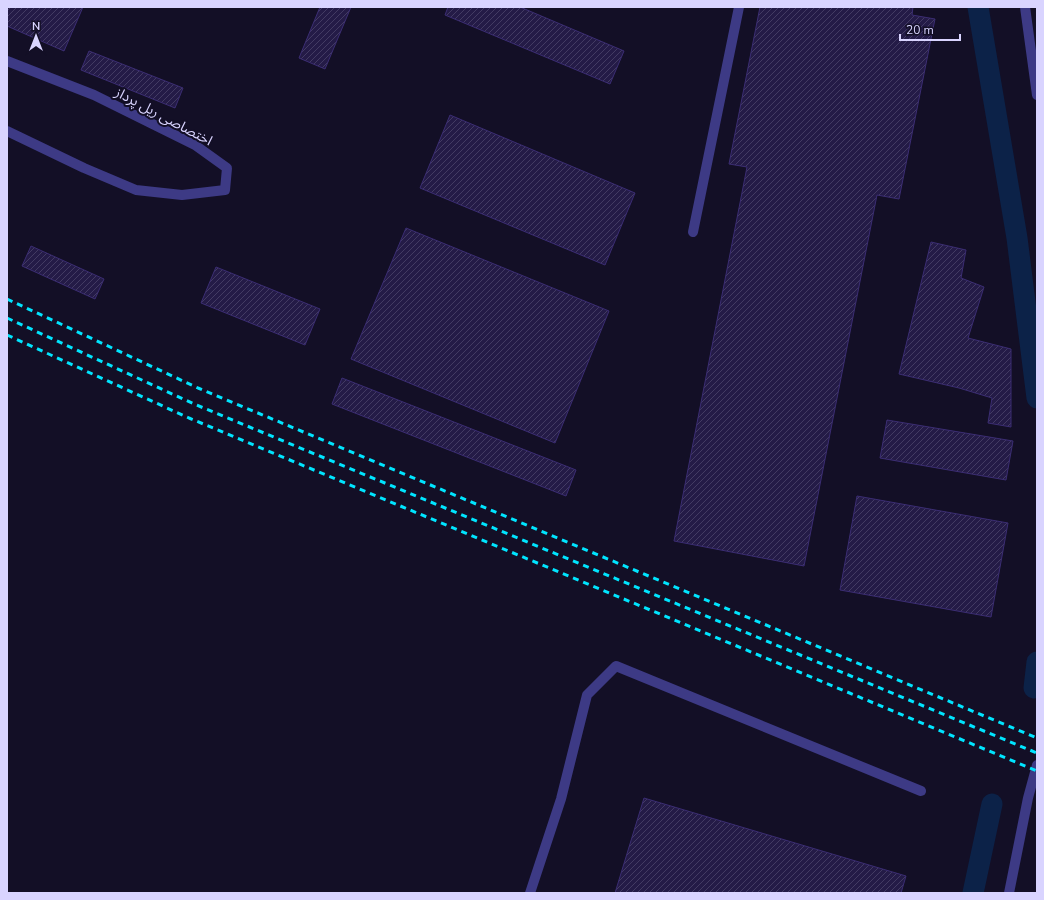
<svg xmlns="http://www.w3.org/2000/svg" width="1044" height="900" font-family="'Nunito Sans','Noto Sans Arabic',sans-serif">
<defs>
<pattern id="building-hatch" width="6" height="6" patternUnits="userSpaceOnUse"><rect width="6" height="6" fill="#241b47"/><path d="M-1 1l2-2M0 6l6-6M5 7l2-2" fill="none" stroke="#433b63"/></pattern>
</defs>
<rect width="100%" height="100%" fill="#130f26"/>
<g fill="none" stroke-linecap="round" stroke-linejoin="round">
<g stroke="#0c2248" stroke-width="21">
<polyline points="978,7 1017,238 1037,398"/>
<polyline points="1034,688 1037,662"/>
<polyline points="973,893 992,804"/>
</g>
</g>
<g fill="url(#building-hatch)" stroke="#3b2d73">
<polygon points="7,7 83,7 64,51 7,26"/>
<polygon points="320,7 351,7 325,69 299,58"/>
<polygon points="448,7 520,7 624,51 610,84 445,15"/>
<polygon points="760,7 913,7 912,15 935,19 899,199 877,195 804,566 674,541 747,167 729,164"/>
<polygon points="89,51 183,88 175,108 81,70"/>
<polygon points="450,115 635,193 605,265 420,188"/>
<polygon points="406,228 609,311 555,443 351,359"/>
<polygon points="931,242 966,250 961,278 984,287 968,338 1011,349 1011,427 988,423 992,398 959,388 899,374"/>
<polygon points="31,246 104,279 95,299 22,266"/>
<polygon points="216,267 320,309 305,345 201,303"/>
<polygon points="342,378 576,470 566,496 332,404"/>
<polygon points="887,420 1013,441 1006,480 880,458"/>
<polygon points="857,496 1008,523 991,617 840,590"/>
<polygon points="644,798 906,876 901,893 615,893"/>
</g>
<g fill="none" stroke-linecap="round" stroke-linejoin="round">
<g stroke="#3d3a85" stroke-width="10">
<polyline points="1025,7 1037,95"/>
<polyline points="7,61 94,95 195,145 227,168 225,190 182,195 136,190 84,168 7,131"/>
<polyline points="693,232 739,7"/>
<polyline points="530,893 561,799 587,695 616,666 921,791"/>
<polyline points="1009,893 1028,798 1037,765"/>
</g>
<g stroke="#00e5ff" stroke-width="3" stroke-dasharray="6 5" stroke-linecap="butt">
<polyline points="7,299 198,388 1037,738"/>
<polyline points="7,318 194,404 1037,753"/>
<polyline points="7,335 189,418 1037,771"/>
</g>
</g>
<g text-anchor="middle" stroke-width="4" stroke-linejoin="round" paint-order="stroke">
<g font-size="14" fill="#d9d4ff" stroke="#130f26">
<text transform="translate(164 116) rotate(28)" y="5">اختصاصی ریل پرداز</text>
</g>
</g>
<rect width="1044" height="900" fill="none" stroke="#d9d4ff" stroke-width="16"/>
<g transform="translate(36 36)" stroke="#130f26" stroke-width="3" paint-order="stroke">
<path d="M0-3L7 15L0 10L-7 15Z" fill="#d9d4ff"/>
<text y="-6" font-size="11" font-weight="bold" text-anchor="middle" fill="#d9d4ff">N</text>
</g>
<path d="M900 34v6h60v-6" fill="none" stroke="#d9d4ff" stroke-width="2"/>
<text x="906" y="34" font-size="12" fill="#d9d4ff" stroke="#130f26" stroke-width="3" paint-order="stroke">20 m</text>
</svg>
